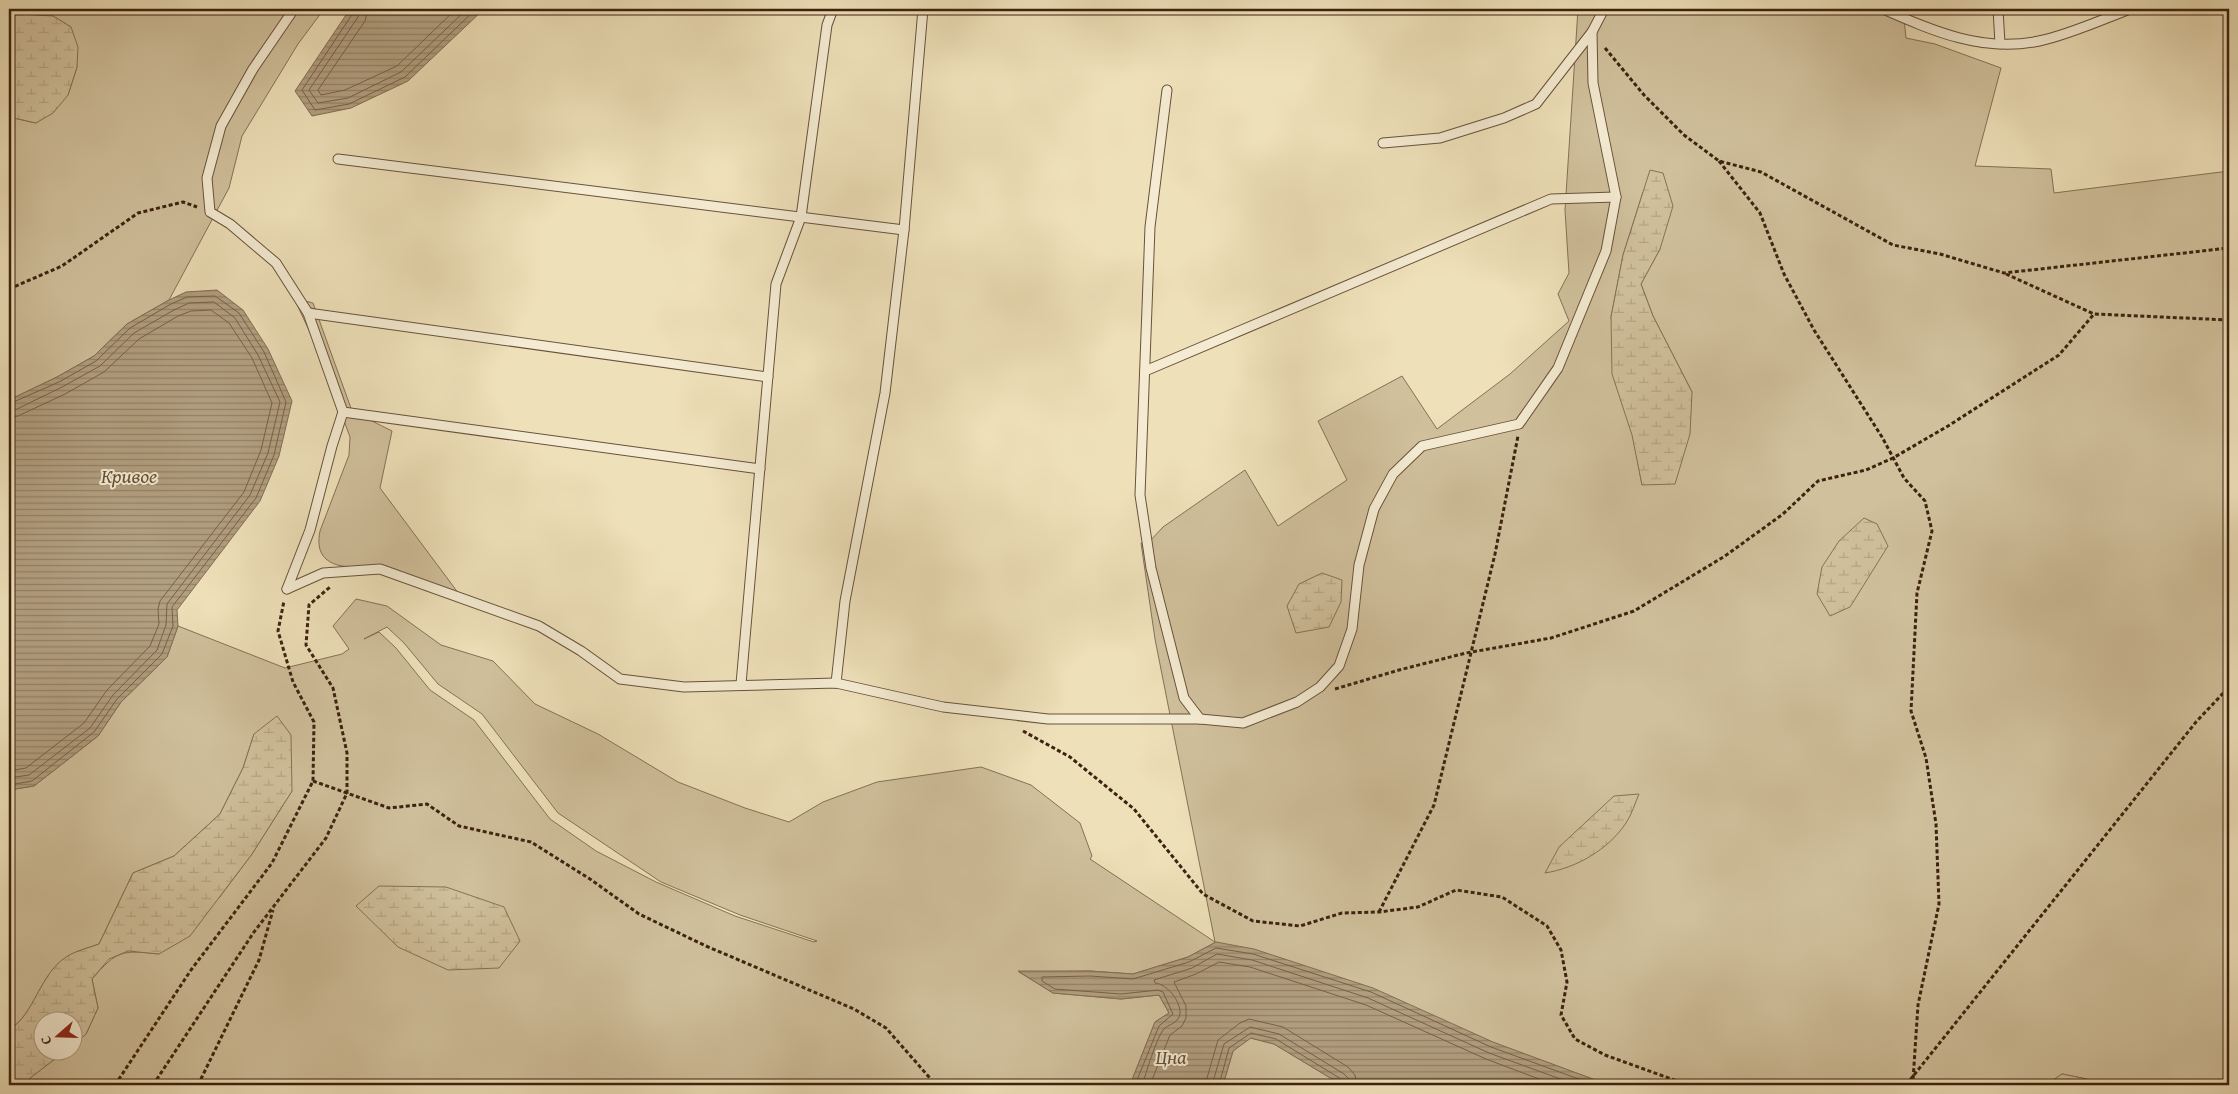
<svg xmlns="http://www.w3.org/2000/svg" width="2238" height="1094" font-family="'Gentium Book Plus',serif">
<defs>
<pattern id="wetland-marsh" width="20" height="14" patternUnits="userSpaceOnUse" patternTransform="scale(1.25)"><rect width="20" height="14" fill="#d0c09c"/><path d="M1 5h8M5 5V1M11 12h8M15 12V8" fill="none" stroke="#b4a585"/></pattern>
<pattern id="water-rules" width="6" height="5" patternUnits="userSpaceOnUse" patternTransform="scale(1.25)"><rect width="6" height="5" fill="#b29f80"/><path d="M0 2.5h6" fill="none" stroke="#928167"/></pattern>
</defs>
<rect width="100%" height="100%" fill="#eee0b9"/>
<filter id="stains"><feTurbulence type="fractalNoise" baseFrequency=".004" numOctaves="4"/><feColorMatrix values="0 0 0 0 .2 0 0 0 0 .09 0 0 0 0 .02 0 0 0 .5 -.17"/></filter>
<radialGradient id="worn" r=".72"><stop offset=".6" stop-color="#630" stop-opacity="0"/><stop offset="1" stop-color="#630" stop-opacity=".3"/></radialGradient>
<g fill="#d0c09c" stroke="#867156" fill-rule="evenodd">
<polygon points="9,9 324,9 298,44 242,136 229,188 169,300 127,324 94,356 57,377 9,400 9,117 36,123 68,95 77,67 71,27 53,16 18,14 9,15"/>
<path d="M1578,9H1903L1906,38L1935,44L2001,68L1975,166L2051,169L2054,193L2229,171V1085H2092L2087,1079L2062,1074L2046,1085H1609L1216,942L1188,957L1133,974L1090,971L1019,972L1053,993L1121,999L1159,995L1169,1013L1155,1022L1130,1085H21L64,1052H72L73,1045L86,1034L98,1008L92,979C117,950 122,950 159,954L219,898L252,854L292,791L254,734L243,768L220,814L174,856L133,873L99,944C88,948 75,951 66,958C39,975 35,1014 9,1030V790L34,786L98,736L121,702L167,657L178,626L285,668L342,654L349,649L333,626L356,599L387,606L441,645L493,661L535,704L598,734L678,782L745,808L789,822L823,802L877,782L981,767L1031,785L1080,823L1092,856L1090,859L1215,942L1155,639L1141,543L1149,542L1163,527L1245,470L1278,526L1347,480L1318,421L1402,376L1437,429L1510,374L1569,321L1558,294L1569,273L1565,210ZM1643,192L1660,249L1641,284L1653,316L1692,392L1642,485L1611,317L1623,255ZM387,627L404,643L438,684L482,714L558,813L661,882L740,915L817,941L814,942L735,916L656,882L596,851L550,819L474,720L430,690L396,648L379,632L364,639Z"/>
<path d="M294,298L313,303L352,411L392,431L380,488L459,594C427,580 395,569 359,567C349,567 335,567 326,559C318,552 318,541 320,531L349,455L350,437L319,352Z"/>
<polygon points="1250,1038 1274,1044 1342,1085 1223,1085 1233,1051"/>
</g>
<g fill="url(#wetland-marsh)" stroke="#867156">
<polygon points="18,14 53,16 71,27 78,47 77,67 68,95 53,113 36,123 9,117 9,15"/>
<polygon points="1650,170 1663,173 1673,206 1660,249 1641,284 1653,316 1692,392 1690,434 1675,484 1642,485 1632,435 1612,374 1611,317 1623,255"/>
<polygon points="1864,518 1877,524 1888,546 1850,607 1830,616 1817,594 1822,567 1839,541"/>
<polygon points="1322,573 1342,580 1341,602 1329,627 1296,633 1287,606 1299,584"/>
<path d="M277,716L291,735L292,791L252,854L190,936L159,954L128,951L109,959L92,979L98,1008L86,1034L73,1045L72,1022H42V1052H64L21,1085H9V1030C35,1014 39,975 66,957C75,951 88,948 99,944L133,873L174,856L220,814L243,768L254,734Z"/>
<path d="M1639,794C1635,803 1632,814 1626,823C1608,850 1576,868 1545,873L1559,847L1614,796Z"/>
<polygon points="379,886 446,887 504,907 520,941 499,968 448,970 398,947 356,906"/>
<polygon points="2062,1074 2087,1079 2092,1085 2046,1085"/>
</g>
<g fill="url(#water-rules)" stroke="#836d53">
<polygon points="350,9 484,9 408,81 351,108 312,116 295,91"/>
<polygon points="217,290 243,310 268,349 292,401 279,456 260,501 177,610 178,626 167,657 121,702 98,736 34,786 9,790 9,400 57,377 94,356 127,324 169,300 186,292"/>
<polygon points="1216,942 1254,949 1373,988 1493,1042 1609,1085 1342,1085 1274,1044 1251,1038 1233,1051 1223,1085 1130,1085 1155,1022 1169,1013 1159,995 1121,999 1053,993 1018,971 1090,971 1133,974 1188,957"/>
</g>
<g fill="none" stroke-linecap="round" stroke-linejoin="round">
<g stroke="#786048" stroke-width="1">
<polyline points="354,9 353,13 302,90 315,110 349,104 405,77 476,9"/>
<polyline points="360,9 358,17 309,90 318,103 348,98 401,72 467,9"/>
<polyline points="368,9 365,21 318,90 321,95 345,90 397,66 456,9"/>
<polyline points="9,404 59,382 96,361 130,328 171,304 187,297 215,296 239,313 264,352 286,402 274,455 256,498 172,607 173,626 162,654 117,699 94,732 32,781 9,785"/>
<polyline points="9,410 15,410 62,387 100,366 134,333 174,310 189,303 214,302 235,318 258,355 280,402 268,453 250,495 167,604 166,625 157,650 113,695 90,728 29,775 9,778"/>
<polyline points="9,418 18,416 65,394 104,372 139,339 178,316 191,311 211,310 229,323 252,358 272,403 261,450 244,492 160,601 158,609 159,624 150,646 107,690 84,723 26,768 9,771"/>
<polyline points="1135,1085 1159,1026 1173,1014 1163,992 1158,990 1121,994 1055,989 1042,981 1042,977 1090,976 1133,979 1189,962 1216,948 1253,954 1371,992 1491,1047 1595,1085"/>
<path d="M1142,1085C1147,1071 1155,1042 1163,1030C1168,1024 1178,1024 1180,1014C1181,1001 1167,984 1155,983L1154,980L1192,968L1217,954L1252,960L1368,998L1489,1053L1577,1085"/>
<polyline points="1150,1085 1170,1035 1182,1026 1186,1018 1186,1006 1174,982 1196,974 1219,962 1250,967 1366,1005 1486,1059 1555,1085"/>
<polyline points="1205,1085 1218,1040 1240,1023 1249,1019 1283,1027 1348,1067 1355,1075 1357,1085"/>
<polyline points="1212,1085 1224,1044 1250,1027 1279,1034 1344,1074 1348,1078 1350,1085"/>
<polyline points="1219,1085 1229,1048 1251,1033 1276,1039 1341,1079 1343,1085"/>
</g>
<g stroke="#69523a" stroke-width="11">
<g id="service">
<path d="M1883,9C1933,31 1983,53 2039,41C2068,35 2101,20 2130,9"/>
<polyline points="1998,9 2000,44"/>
<polyline points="1167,90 1150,227 1140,495 1151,568 1184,698 1200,719"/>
<polyline points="1383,143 1440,138 1504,118 1536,104 1592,32"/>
<polyline points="338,159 904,230"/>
<polyline points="308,313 768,377"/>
<polyline points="1145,371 1551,199 1616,197"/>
<polyline points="343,412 760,469"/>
<polyline points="287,589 323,573 380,569 539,626 581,651 620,679 684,687 836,683 943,707 1048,719 1200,719 1243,723 1297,702 1320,687 1339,666 1352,629 1359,565 1374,509 1393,474 1422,446 1519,424 1558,368 1606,251 1616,197 1593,83 1592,32 1604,9"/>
<polyline points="287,589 310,530 332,446 343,412 308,313 276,263 230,224 210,212 207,178 221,126 253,69 294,9"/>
<polyline points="836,683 845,601 885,393 904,230 923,9"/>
<polyline points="741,684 776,284 801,217 827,25 833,9"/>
</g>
</g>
<g stroke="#3d2210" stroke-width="3" stroke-dasharray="4 2.5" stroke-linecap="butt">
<polyline points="1605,48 1644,95 1684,135 1719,161 1761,172 1893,245 1940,254 2004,273 2229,248"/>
<polyline points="1719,161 1760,213 1784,274 1814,330 1882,437 1904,478 1925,501 1932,531 1917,593 1911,711 1926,758 1936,824 1939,904 1918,1005 1913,1080"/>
<polyline points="2006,274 2094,314 2229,320"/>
<polyline points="9,289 62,266 138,213 183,202 197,207"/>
<polyline points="1335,689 1399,670 1466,653 1551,638 1634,611 1725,556 1783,514 1818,481 1866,470 1893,458 1948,426 2059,355 2094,314"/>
<polyline points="1023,731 1070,757 1134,809 1203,894 1253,921 1300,926 1342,913 1379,912 1418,907 1456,890 1502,897 1547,926 1561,950 1567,982 1561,1015 1575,1039 1605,1055 1688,1085"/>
<polyline points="313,781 389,808 427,804 459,826 531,842 590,879 639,914 706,946 854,1009 886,1028 936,1085"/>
<polyline points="1379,912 1434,805 1495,554 1518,436"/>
<polyline points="115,1085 191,970 272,863 313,781 314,722 293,682 278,631 284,601"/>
<polyline points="153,1085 254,932 326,838 347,793 347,753 333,688 306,645 309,605 330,587"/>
<polyline points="198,1085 259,960 273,910"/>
<polyline points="1906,1085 2196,722 2229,687"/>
</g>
<use href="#service" stroke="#f4ebd2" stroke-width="9"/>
</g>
<g text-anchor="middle" stroke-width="4" stroke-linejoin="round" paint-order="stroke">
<g font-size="20" font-style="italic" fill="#664e37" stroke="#f4ebd2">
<text x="129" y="483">Кривое</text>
<text x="1171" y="1064">Цна</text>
</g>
</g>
<rect width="2238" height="1094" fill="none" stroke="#eee0b9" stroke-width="30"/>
<rect x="10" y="10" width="2218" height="1074" fill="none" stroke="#3d2210" stroke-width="2.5"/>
<rect x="15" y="15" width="2208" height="1064" fill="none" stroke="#3d2210"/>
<g transform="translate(58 1036) rotate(250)"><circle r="24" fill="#f4ebd2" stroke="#ab9b84"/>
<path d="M0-4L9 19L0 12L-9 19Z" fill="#8f2418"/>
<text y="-8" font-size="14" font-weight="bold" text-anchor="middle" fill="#3d2210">С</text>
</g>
<rect width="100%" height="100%" filter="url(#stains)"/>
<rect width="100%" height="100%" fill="url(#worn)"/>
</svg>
